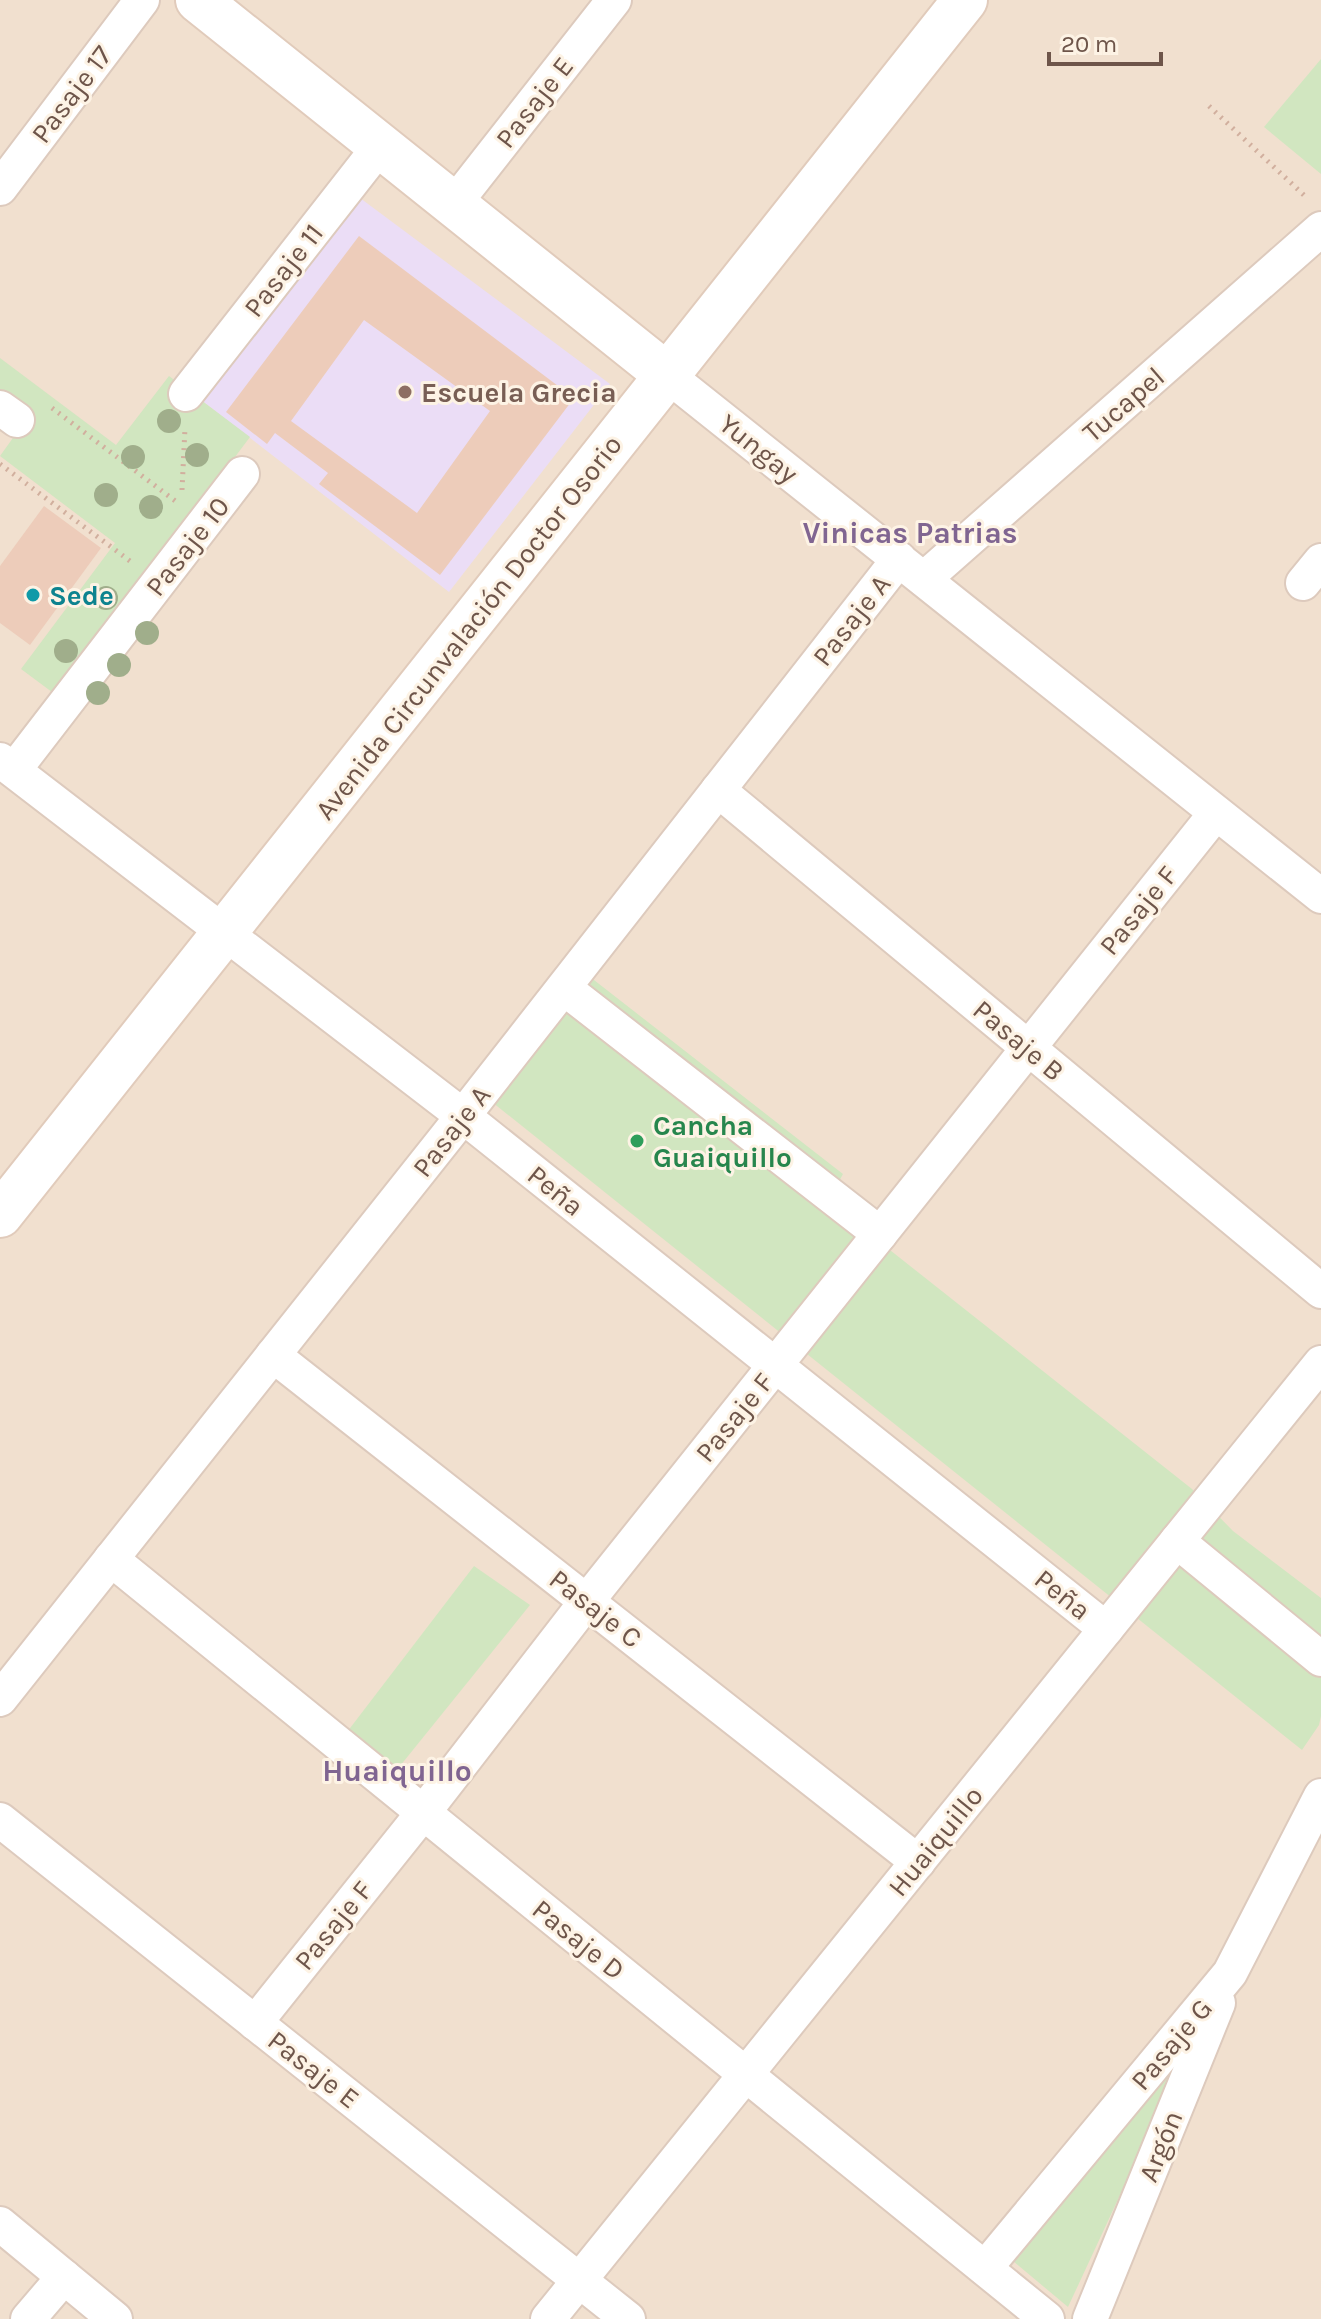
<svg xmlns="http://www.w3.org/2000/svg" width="1321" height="2319" font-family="Karla,sans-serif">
<rect width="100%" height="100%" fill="#faefe0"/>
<rect fill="#f1e0cf" x="0" y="0" width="1321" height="2319"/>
<polygon fill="#ebddf6" points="360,198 610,384 449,592 201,400"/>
<g fill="#d1e6c0">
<polygon points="1321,59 1321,174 1264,127"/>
<polygon points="0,358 116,445 169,376 250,437 56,695 21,669 115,543 0,456 28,417 0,396"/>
<polygon points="585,973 843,1174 828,1201 1192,1489 1233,1531 1321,1598 1321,1716 1319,1725 1302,1750 492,1102"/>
<polygon points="474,1566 530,1605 379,1792 331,1753"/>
<polygon points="1193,2038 1068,2307 1013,2261"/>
</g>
<g fill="#edccba" fill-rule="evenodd">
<path d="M359,236L574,398L440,575L319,484L328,473L275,433L267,444L226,412ZM364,320L490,411L417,513L291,421Z"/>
<polygon points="44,506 101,548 30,645 0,623 0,566"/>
</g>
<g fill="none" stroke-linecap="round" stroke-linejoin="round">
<g stroke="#ddcabd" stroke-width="38">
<g id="street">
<polyline points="0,188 142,0"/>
<polyline points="454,204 614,0"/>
<polyline points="667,375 1321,896"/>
<polyline points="186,394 380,146"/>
<polyline points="0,408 17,420"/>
<polyline points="924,579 1321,229"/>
<polyline points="1303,583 1321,561"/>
<polyline points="0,760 463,1116 1106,1629"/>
<polyline points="14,770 242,474"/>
<polyline points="718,790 1321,1291"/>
<polyline points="564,988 880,1234"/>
<polyline points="273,1355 918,1862"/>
<polyline points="1177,1541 1321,1659"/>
<polyline points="111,1559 1047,2319"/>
<polyline points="0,1699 463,1116 899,559"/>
<polyline points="0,1820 628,2319"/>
<polyline points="255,2023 423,1813 587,1601 1216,813"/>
<polyline points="0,2224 115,2319"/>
<polyline points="985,2268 1230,1973 1321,1796"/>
<polyline points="28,2319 64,2277"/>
<polyline points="548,2319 1321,1363"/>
<polyline points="1090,2319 1218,2003"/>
</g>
</g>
<g stroke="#e1cbbb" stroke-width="48">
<g id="secondary">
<polyline points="198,0 667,375"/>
<polyline points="0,1215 965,0"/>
</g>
</g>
<g stroke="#d1af9e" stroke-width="5" stroke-dasharray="2 6" stroke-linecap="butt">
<polyline points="1209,106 1307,198"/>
<polyline points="52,408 178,503"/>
<polyline points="0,464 130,561"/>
<polyline points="182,490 185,428"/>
</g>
<use href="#street" stroke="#fff" stroke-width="34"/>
<use href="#secondary" stroke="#fff" stroke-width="44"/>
</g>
<g fill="#a0ae8b">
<circle cx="169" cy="421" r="12"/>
<circle cx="197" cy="455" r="12"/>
<circle cx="133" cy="457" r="12"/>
<circle cx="106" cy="495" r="12"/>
<circle cx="151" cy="507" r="12"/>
<circle cx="106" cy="598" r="12"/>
<circle cx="147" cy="633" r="12"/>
<circle cx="66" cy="651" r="12"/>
<circle cx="119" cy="665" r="12"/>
<circle cx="98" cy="693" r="12"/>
</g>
<circle fill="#8d6e63" stroke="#fdf3e5" stroke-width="3" cx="405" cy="392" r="8"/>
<circle fill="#0f9aa8" stroke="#fdf3e5" stroke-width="3" cx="33" cy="595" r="8"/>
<circle fill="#2e9e5b" stroke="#fdf3e5" stroke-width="3" cx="637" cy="1141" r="8"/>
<g text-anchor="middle" stroke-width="6" stroke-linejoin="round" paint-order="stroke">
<g font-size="28" fill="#6e554a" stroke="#fdf3e5">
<text transform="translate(71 94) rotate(-53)" y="10">Pasaje 17</text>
<text transform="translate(534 102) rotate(-52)" y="10">Pasaje E</text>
<text transform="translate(283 270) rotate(-52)" y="10">Pasaje 11</text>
<text transform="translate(1123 404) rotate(-41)" y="10">Tucapel</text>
<text transform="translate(759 448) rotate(39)" y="10">Yungay</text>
<text transform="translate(187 546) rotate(-52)" y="10">Pasaje 10</text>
<text transform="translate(851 620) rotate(-52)" y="10">Pasaje A</text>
<text transform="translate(468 627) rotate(-52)" y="10">Avenida Circunvalación Doctor Osorio</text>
<text transform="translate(1138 910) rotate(-51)" y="10">Pasaje F</text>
<text transform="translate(1019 1040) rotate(40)" y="10">Pasaje B</text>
<text transform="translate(451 1131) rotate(-52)" y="10">Pasaje A</text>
<text transform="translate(556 1190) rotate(39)" y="10">Peña</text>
<text transform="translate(734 1417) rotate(-51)" y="10">Pasaje F</text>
<text transform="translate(1063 1594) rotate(39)" y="10">Peña</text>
<text transform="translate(596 1608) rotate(38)" y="10">Pasaje C</text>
<text transform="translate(935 1841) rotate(-51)" y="10">Huaiquillo</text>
<text transform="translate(333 1925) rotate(-51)" y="10">Pasaje F</text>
<text transform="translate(579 1939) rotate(39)" y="10">Pasaje D</text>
<text transform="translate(1171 2044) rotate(-50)" y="10">Pasaje G</text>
<text transform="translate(314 2069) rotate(38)" y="10">Pasaje E</text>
<text transform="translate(1160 2146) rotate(-68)" y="10">Argón</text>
</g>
<g font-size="28" font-weight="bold" fill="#785e54" stroke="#fdf3e5" text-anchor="start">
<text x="421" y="402">Escuela Grecia</text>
</g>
<g font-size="28" font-weight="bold" fill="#0d838f" stroke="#fdf3e5" text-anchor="start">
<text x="49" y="605">Sede</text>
</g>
<g font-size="28" font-weight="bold" fill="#27864d" stroke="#fdf3e5" text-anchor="start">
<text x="653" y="1135">Cancha<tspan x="653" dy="32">Guaiquillo</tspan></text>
</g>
<g font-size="30" font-weight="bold" fill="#806591" stroke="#fdf3e5">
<text x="910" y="543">Vinicas Patrias</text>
<text x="397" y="1781">Huaiquillo</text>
</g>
</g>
<path d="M1049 52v12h112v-12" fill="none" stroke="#6e554a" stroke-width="4"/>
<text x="1061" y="52" font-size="24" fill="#6e554a" stroke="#fdf3e5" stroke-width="6" paint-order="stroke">20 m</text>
</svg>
